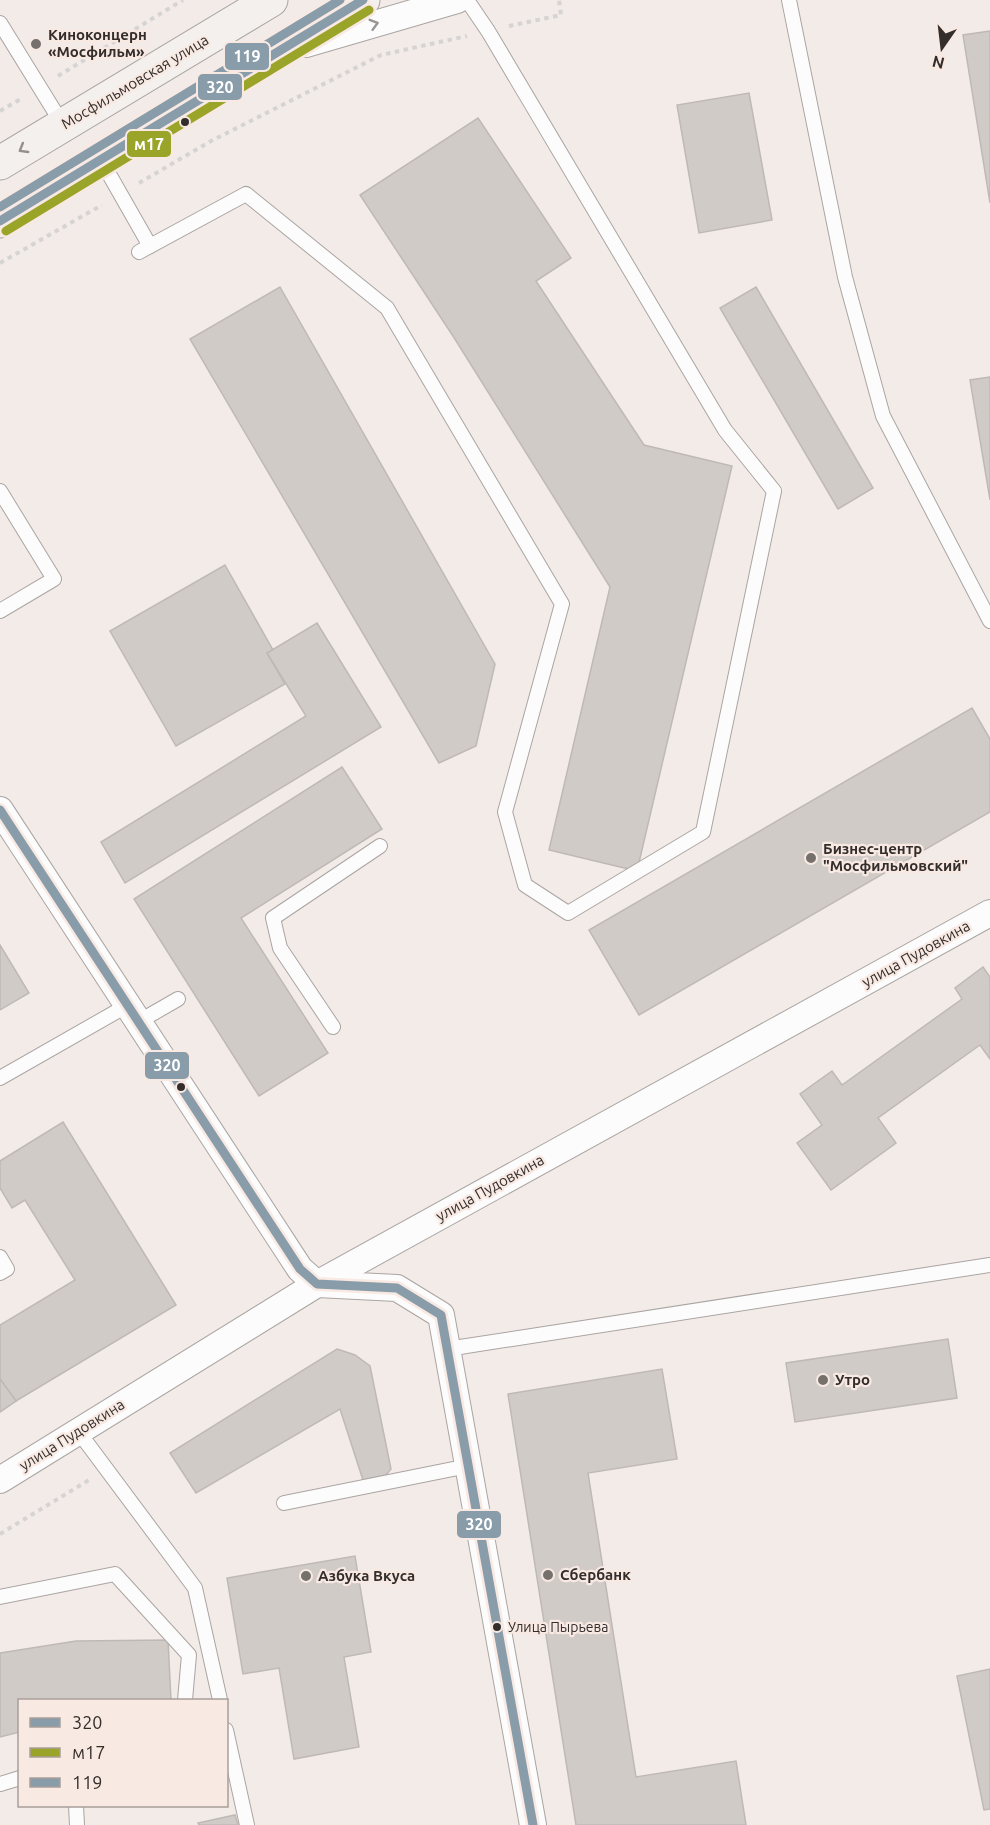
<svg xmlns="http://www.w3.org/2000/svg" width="990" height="1825" font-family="Ubuntu,sans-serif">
<rect width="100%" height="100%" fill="#f3ebe8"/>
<g fill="#d1cbc8" stroke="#bfb9b6" stroke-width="1.5">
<polygon points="990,31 990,203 963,35"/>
<polygon points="749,93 772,220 699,233 677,105"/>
<polygon points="478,118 571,258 536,281 644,445 732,466 637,871 549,850 610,587 453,336 360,195"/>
<polygon points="280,287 495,664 476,746 439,763 190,339"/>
<polygon points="756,287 873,488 838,509 720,308"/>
<polygon points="990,377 990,500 970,380"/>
<polygon points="225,565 273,650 267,653 285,684 176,746 110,631"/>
<polygon points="317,623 381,727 125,883 101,842 306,716 267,653"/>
<polygon points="972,708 990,739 990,812 639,1015 589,930"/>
<polygon points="342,767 382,829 241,918 328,1053 259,1096 134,899"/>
<polygon points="0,945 29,993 0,1010"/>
<polygon points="983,967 990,977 990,1059 980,1045 878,1118 896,1143 831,1190 797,1143 822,1125 800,1094 832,1071 842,1085 962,999 955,988"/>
<polygon points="63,1122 176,1305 16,1401 0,1379 0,1325 75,1280 25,1200 12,1208 0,1188 0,1161"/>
<polygon points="948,1339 957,1398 795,1422 786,1363"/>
<polygon points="337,1349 355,1355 370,1366 391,1469 386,1475 363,1480 340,1409 196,1493 170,1453"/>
<polygon points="662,1369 677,1459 588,1473 636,1777 736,1761 746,1825 576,1825 508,1394"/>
<polygon points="0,1379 16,1401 0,1412"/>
<polygon points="355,1556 371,1652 344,1657 359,1747 294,1759 279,1668 243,1674 227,1578"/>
<polygon points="168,1640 171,1700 20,1700 20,1732 0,1737 0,1653 76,1641"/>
<polygon points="990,1669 990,1809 984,1810 957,1676"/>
<polygon points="235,1815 238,1825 199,1825 198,1823"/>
</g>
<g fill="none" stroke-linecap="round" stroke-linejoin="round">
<g stroke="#aaa5a2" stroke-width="16">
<g id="service">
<polyline points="789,0 845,277 883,416 990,621"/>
<polyline points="0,23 63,125"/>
<polyline points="101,160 150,246"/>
<polyline points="139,252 246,194 387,308 562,604 505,812 525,885 568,913 703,832 774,491 725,430 488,31 467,0"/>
<polyline points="0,491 54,579 0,611"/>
<polyline points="138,1022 178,999"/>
<polyline points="333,1027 280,948 273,918 380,846"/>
<polyline points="0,1078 128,1005"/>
<polyline points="0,1257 7,1269 0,1273"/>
<polyline points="447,1349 990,1265"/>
<polyline points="78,1431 195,1588 220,1700"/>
<polyline points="284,1503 468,1466"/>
<polyline points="0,1597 115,1574 189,1655 185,1700"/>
<polyline points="226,1730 247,1825"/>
<polyline points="0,1784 20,1778"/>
<polyline points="76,1806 77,1825"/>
</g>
</g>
<g stroke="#aaa5a2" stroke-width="28">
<g id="minor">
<polyline points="306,44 457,0"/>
<polyline points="0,810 300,1269 317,1284 397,1288 441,1315 533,1825"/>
<polyline points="0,1480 317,1284 990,913"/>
</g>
</g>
<g stroke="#aaa5a2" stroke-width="35">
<g id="secondary">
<polyline points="0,163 271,0"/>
<polyline points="0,221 363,0"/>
</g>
</g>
<g stroke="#d6d4d3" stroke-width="4" stroke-dasharray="4.5 4.5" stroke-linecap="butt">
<polyline points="509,26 561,15 559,0"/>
<polyline points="58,76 183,0"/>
<polyline points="0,111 21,99"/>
<polyline points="139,183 211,141 381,55 467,36"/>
<polyline points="0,263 102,205"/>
<polyline points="0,1534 89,1480"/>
</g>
<use href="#service" stroke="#fdfcfc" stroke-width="14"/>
<use href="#minor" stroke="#fdfcfc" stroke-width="26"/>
<use href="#secondary" stroke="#f4f0ee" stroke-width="33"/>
<g stroke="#f8e9e3" stroke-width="14">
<g id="bus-1">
<polyline points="0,221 363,0"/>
<polyline points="0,810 300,1269 317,1284 397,1288 441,1315 533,1825"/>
</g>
</g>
<g stroke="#f8e9e3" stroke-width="14">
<polyline id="bus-2" points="6,231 369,10"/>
</g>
<g stroke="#f8e9e3" stroke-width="14">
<polyline id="bus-3" points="0,207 340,0"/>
</g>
<use href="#bus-1" stroke="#899caa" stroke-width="9"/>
<use href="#bus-2" stroke="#9aa428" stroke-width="9"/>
<use href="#bus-3" stroke="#899caa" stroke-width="9"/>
</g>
<defs><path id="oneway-chevron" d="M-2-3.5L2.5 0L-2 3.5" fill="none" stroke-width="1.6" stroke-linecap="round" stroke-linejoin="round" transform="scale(1.5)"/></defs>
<use stroke="#989594" href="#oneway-chevron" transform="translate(374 24) rotate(-16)"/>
<use stroke="#948f8c" href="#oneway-chevron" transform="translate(23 149) rotate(149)"/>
<g fill="#76706d" stroke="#f8e9e3" stroke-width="2">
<circle cx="36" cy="44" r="6"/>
<circle cx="811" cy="858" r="6"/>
<circle cx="823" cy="1380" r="6"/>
<circle cx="548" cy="1575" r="6"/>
<circle cx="306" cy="1576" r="6"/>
</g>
<g fill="#332e2b" stroke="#f8e9e3" stroke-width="2">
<circle cx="185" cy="122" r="5"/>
<circle cx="181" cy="1087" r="5"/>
<circle cx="497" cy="1627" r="5"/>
</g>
<g text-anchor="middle" stroke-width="4.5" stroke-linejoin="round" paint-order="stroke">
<g font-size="14" fill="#332e2b" stroke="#f8e9e3" text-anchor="start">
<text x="508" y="1632">Улица Пырьева</text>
</g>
<g font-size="15" font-weight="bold" fill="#332e2b" stroke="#f8e9e3" text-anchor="start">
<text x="48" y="40">Киноконцерн<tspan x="48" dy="17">«Мосфильм»</tspan></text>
<text x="823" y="854">Бизнес-центр<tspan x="823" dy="17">"Мосфильмовский"</tspan></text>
<text x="835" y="1385">Утро</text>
<text x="560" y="1580">Сбербанк</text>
<text x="318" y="1581">Азбука Вкуса</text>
</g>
<g font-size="15" fill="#332e2b" stroke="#f8e9e3">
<text transform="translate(135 82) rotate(-31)" y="5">Мосфильмовская улица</text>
<text transform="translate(916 954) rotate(-29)" y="5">улица Пудовкина</text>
<text transform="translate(490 1188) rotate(-29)" y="5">улица Пудовкина</text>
<text transform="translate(72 1435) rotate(-32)" y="5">улица Пудовкина</text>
</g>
</g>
<g stroke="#f8e9e3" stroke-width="2">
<rect x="224" y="42" width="46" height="29" rx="6" fill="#899caa"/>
<rect x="197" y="73" width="46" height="28" rx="6" fill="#899caa"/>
<rect x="126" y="130" width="46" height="28" rx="6" fill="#9aa428"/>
<rect x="144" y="1051" width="46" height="29" rx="6" fill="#899caa"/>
<rect x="456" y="1510" width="46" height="29" rx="6" fill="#899caa"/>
</g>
<g font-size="16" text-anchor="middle" font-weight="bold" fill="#fff">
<text x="247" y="62">119</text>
<text x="220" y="93">320</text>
<text x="149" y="150">м17</text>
<text x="167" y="1071">320</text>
<text x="479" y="1530">320</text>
</g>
<rect x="18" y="1699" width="210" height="108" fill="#f8e9e3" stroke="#a99e99" stroke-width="1.5"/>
<rect x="30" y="1718" width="30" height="9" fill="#899caa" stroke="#a99e99" stroke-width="1.5"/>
<text x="72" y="1729" font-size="18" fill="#332e2b">320</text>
<rect x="30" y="1748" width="30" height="9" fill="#9aa428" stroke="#a99e99" stroke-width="1.5"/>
<text x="72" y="1759" font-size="18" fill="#332e2b">м17</text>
<rect x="30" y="1778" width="30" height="9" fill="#899caa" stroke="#a99e99" stroke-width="1.5"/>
<text x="72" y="1789" font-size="18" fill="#332e2b">119</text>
<g transform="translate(942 48) rotate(194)" stroke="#f8e9e3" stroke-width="4.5" paint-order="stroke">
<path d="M0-4.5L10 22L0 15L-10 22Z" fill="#332e2b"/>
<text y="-9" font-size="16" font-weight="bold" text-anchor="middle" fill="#332e2b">N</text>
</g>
</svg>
